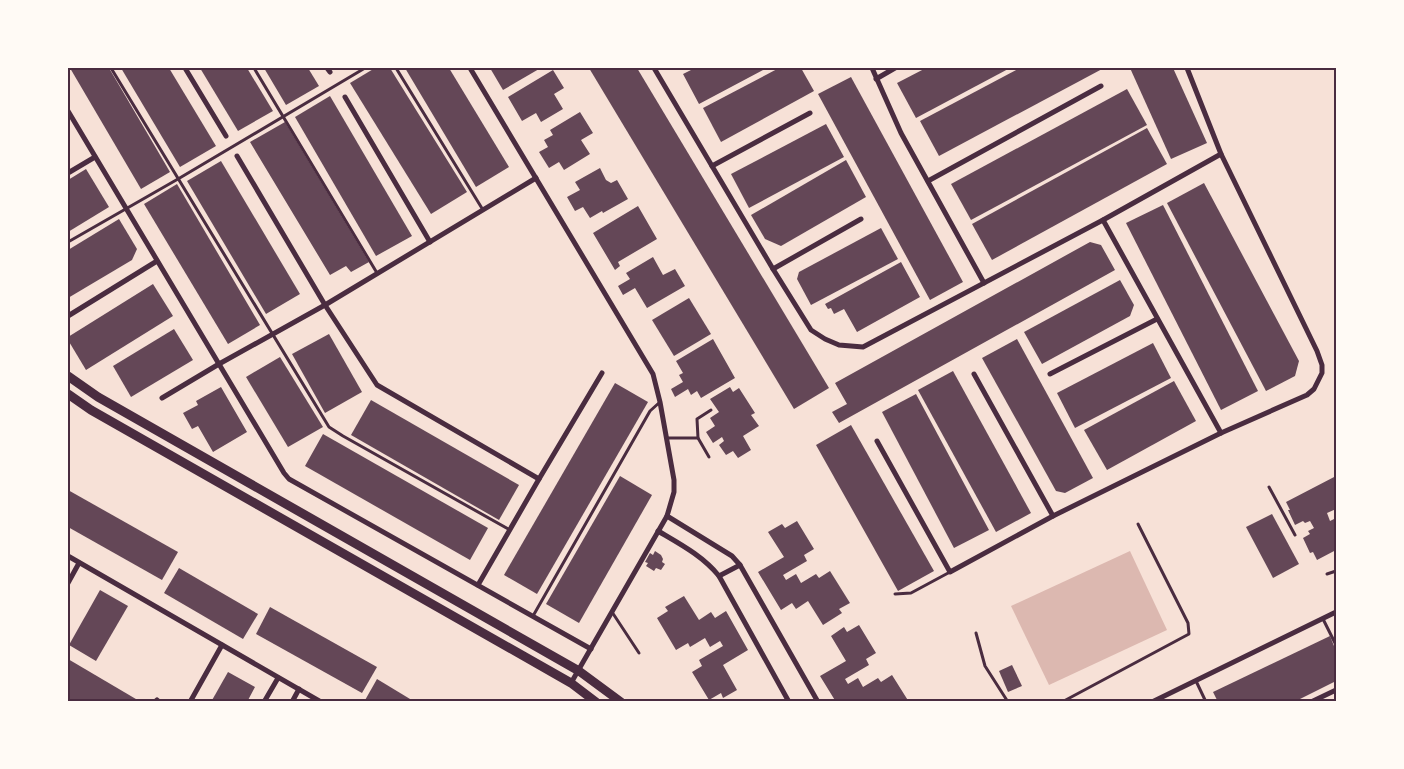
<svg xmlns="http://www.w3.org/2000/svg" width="1404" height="769" font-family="'Archivo Narrow',sans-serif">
<rect width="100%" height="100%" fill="#f7e1d7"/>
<polygon fill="#dcb8b0" points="1130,551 1167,630 1049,685 1011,606"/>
<g fill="#644757">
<polygon points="70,68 109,68 170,172 141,189"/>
<polygon points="121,68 169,68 216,146 180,167"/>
<polygon points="200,68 247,68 273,111 238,131"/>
<polygon points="264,68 308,68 319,86 286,105"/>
<polygon points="375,68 390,68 467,192 431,214 350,83"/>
<polygon points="405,68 449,68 509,167 476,187"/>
<polygon points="490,68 538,68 539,69 503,90"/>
<polygon points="589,68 637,68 829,388 794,409"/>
<polygon points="692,68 767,68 699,104 683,74 693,69"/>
<polygon points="779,68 801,68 814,91 721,142 703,108"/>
<polygon points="926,68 1010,68 916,118 897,83"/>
<polygon points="1020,68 1104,68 939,156 920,121"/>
<polygon points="1130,68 1173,68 1207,143 1171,159"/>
<polygon points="553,70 564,88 554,94 563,109 541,122 536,113 522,121 508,97"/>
<polygon points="851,77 963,282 930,300 818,94"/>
<polygon points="1127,89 1147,125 971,220 951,184"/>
<polygon points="330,96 412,236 376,256 295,117"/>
<polygon points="580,112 593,133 581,140 590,154 564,170 559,162 549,168 539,152 548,147 544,140 553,135 550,130"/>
<polygon points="285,122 369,262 351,272 346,266 330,275 250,142"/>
<polygon points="826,124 844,157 749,208 731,174"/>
<polygon points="1147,128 1167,164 992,260 972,224"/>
<polygon points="846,160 866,197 781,246 765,239 751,215"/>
<polygon points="221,161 300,294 266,314 187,181"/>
<polygon points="600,168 606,180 611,183 617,180 628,199 603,213 602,211 590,218 583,207 575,211 567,197 580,190 575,182"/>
<polygon points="86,169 109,207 68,232 68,180"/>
<polygon points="1204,183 1299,361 1295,376 1266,391 1167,203"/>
<polygon points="177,184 260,325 228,344 144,204"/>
<polygon points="1163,205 1258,391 1221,410 1126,223"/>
<polygon points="638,206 657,239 618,262 620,266 615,270 593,233"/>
<polygon points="119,219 137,249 132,260 68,298 68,250"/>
<polygon points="881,228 898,259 811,305 797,279 799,272"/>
<polygon points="1090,242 1101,245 1115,270 839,423 832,412 847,404 835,383"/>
<polygon points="653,257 663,275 675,269 685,286 647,308 635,288 623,295 618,286 630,279 626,273"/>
<polygon points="901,262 920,297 857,332 844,309 834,314 831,308 828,309 825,304"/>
<polygon points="1120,280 1134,305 1130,316 1042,364 1024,332"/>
<polygon points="153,284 173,316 86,370 68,340 68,337"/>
<polygon points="689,298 711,334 674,356 652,320"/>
<polygon points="174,329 193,360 131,397 113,366"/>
<polygon points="329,334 362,392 325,413 292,354"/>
<polygon points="713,339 735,378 701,398 697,391 691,395 688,389 675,397 671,389 683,382 679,375 683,373 676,361"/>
<polygon points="1017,339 1093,478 1065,493 1056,491 982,358"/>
<polygon points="1153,343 1171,378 1075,428 1057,393"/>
<polygon points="280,357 323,427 288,447 246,377"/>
<polygon points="953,371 1031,513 996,532 918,390"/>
<polygon points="1174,381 1196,421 1107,470 1084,430"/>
<polygon points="615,383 648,402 537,594 504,575"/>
<polygon points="221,387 247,432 213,452 198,426 192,429 183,413 198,405 196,401"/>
<polygon points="730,387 733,392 739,388 755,413 751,415 759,426 743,436 751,450 738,458 733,451 726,455 719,445 724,441 722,437 713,443 706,432 715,426 710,418 719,412 710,399"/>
<polygon points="916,394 989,530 954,548 882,412"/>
<polygon points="371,400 519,485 499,520 351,435"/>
<polygon points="851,425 934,571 898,591 816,445"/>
<polygon points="323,434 488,528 470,560 305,466"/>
<polygon points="620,476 652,495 579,623 546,604"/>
<polygon points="1336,476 1336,509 1327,513 1330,521 1336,518 1336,550 1317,560 1313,552 1310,553 1303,538 1310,534 1308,531 1314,528 1310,521 1305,523 1303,521 1295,525 1288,510 1290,510 1286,502"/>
<polygon points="68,490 178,552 162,580 68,527"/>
<polygon points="1272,514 1299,564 1273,578 1246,527"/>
<polygon points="797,521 814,549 804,555 807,561 783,575 786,580 796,574 801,583 816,574 819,578 830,571 850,603 839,609 842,613 823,625 808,601 796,609 792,603 781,610 758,572 784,557 768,532 782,524 785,528"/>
<polygon points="655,551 661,555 663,559 662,562 665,564 661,570 656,568 654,571 646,566 648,563 645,562 650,553 653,555"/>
<polygon points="179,568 258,614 243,639 164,593"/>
<polygon points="100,590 128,606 96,661 69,645"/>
<polygon points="684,596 699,620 711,612 715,618 726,611 748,650 723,665 737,690 723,698 721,693 709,700 692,672 702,666 699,660 723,646 720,641 710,647 705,638 690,647 688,643 676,650 657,618 668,611 665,607"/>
<polygon points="270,607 377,667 362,693 256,634"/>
<polygon points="859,625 876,653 866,659 869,665 845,679 848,684 858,678 863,687 878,678 881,682 892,675 909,702 836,702 820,676 846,661 831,636 844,627 847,632"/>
<polygon points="1330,636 1336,651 1336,681 1294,702 1218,702 1213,692"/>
<polygon points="68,659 141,702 73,702 68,698"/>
<polygon points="1012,665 1022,686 1008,692 999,671"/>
<polygon points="228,672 255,687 247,702 211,702"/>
<polygon points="377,679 415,702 364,702"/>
</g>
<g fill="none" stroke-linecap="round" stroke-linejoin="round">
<g stroke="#4a2c40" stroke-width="3">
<polyline points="111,68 329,427 343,436 510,530"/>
<polyline points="254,68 377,273"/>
<polyline points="396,68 483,210"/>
<polyline points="68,242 178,179 365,68"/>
<polyline points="667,438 698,438"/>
<polyline points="709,457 698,438 697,419 711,410"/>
<polyline points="1269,487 1295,535"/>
<polyline points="1327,574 1336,571"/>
<polyline points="895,594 911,593 950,572"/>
<polyline points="612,612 639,653"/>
<polyline points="533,616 650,411 660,402"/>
<polyline points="1323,619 1336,645"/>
<polyline points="976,633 985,666 1008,702"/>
<polyline points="1196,681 1206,702"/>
<polyline points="1062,702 1189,634 1188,623 1138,524"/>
</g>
<g stroke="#4a2c40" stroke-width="5">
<polyline points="185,68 226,136"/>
<polyline points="327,68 330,72"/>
<polyline points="470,68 653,374 660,402 674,480 674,492 667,516 571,683"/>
<polyline points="654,68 773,269 811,330 825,339 839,345 863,347 1103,220 1221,154"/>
<polyline points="872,68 901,133 984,283"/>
<polyline points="876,79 895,68"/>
<polyline points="345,97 430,242"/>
<polyline points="68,111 284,473 289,479 591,649"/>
<polyline points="237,156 325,305 377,385 539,479"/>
<polyline points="712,166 810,113"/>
<polyline points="68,173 95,157"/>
<polyline points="928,181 1101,86"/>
<polyline points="1103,220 1221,433"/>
<polyline points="773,269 861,219"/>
<polyline points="68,316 157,261"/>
<polyline points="974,374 1053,516"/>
<polyline points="1050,374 1157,319"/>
<polyline points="162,398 219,364 325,305 536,178"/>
<polyline points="877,441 950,572 1053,516 1221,433 1307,395 1314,389 1322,373 1322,365 1317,351 1221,154 1187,68"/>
<polyline points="667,516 732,556 740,565 818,702"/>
<path d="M658,531C680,544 703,556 719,576L789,702"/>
<polyline points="68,556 321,702"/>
<polyline points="719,576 740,565"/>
<polyline points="68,583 79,563"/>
<polyline points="478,585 539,479 602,373"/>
<polyline points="157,700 159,702"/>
<polyline points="190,702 222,645"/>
<polyline points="264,702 278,678"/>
<polyline points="292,702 299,689"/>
<polyline points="1152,702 1336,612"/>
<polyline points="1311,702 1336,690"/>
</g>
<g stroke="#4a2c40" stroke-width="9">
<polyline points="68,376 98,397 579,671 621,702"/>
<polyline points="68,394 91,410 571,683 596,702"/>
</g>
</g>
<rect width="1404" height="769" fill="none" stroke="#fffaf5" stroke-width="138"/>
<rect x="69" y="69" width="1266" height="631" fill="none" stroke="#4a2c40" stroke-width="2"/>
</svg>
